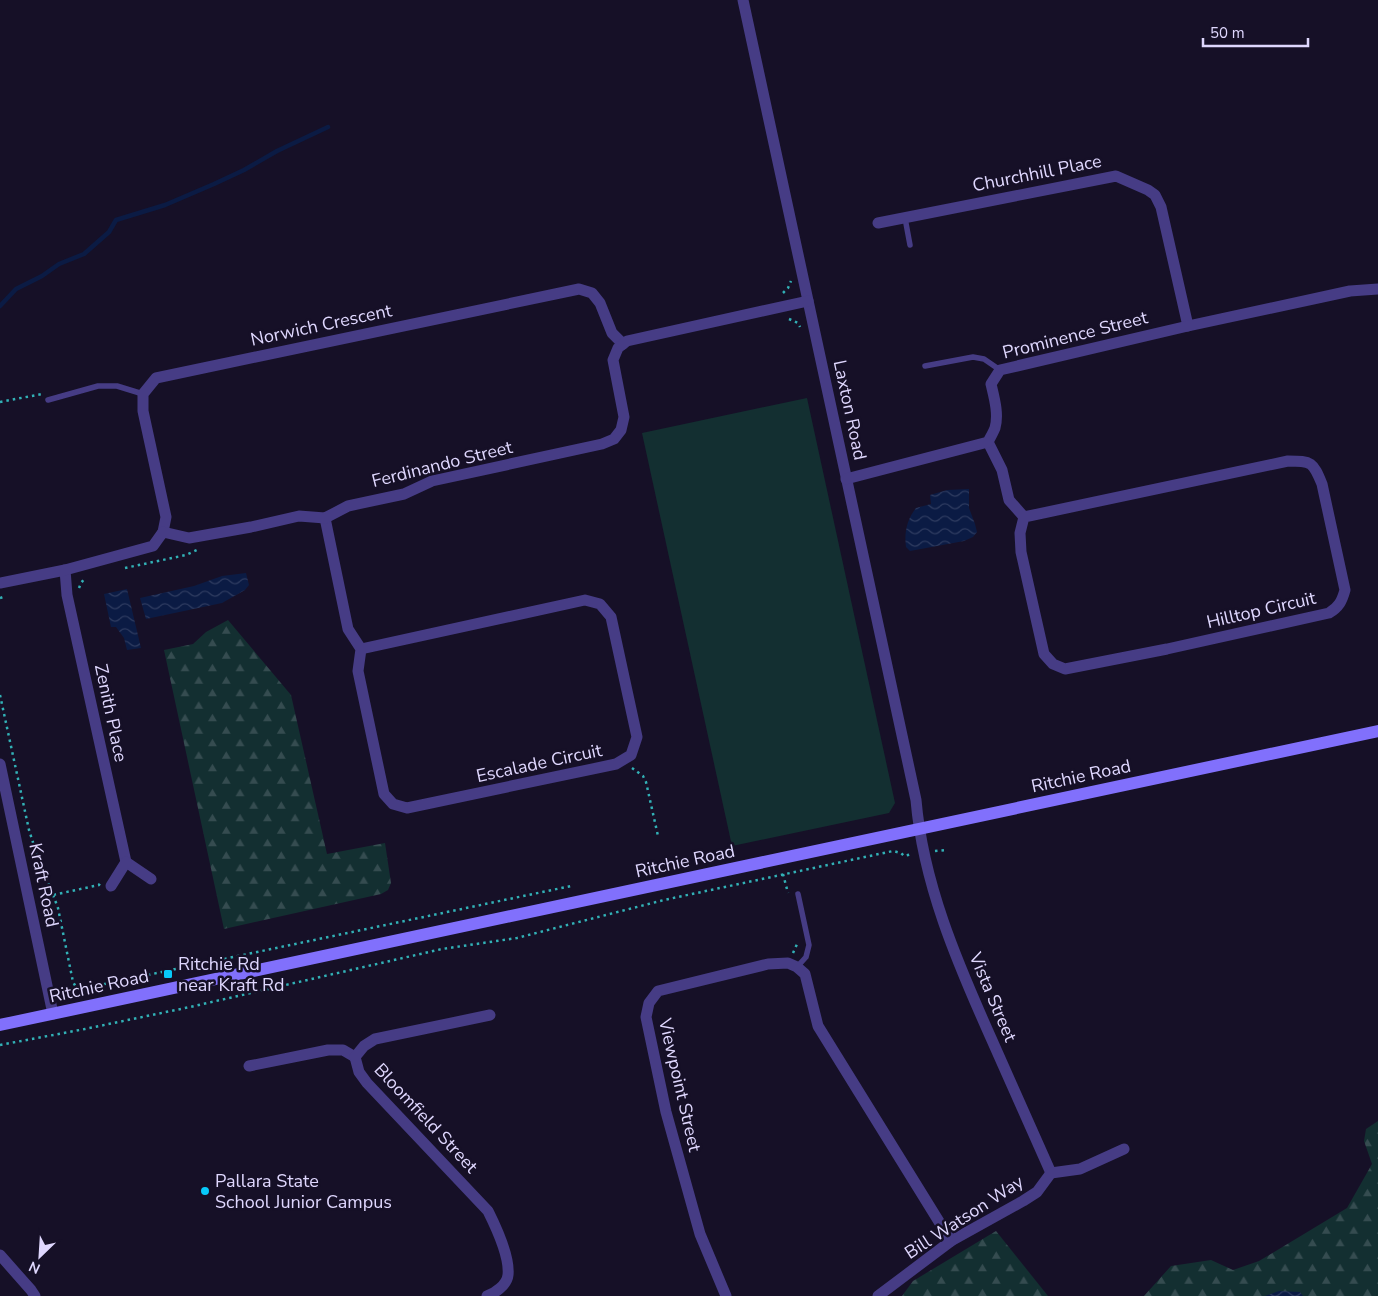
<svg xmlns="http://www.w3.org/2000/svg" width="1378" height="1296" font-family="'Nunito Sans',sans-serif">
<defs>
<pattern id="forest-firs" width="22" height="20" patternUnits="userSpaceOnUse" patternTransform="scale(1.25)"><rect width="22" height="20" fill="#132f31"/><path d="M5 1l3.5 6h-7zM16 11l3.5 6h-7z" fill="#354c50"/></pattern>
<pattern id="water-waves" width="16" height="10" patternUnits="userSpaceOnUse" patternTransform="scale(1.25)"><rect width="16" height="10" fill="#0b1b44"/><path d="M0 5q4-4 8 0t8 0" fill="none" stroke="#2e3b60"/></pattern>
</defs>
<rect width="100%" height="100%" fill="#161027"/>
<polygon fill="#132f31" points="807,398 895,803 889,813 732,846 642,433"/>
<g fill="url(#forest-firs)">
<polygon points="228,620 291,695 327,854 385,843 391,883 388,890 381,894 224,929 164,650 193,644 206,632"/>
<polygon points="1378,1121 1378,1296 1144,1296 1171,1266 1211,1260 1233,1270 1259,1261 1347,1208 1372,1164 1364,1141 1366,1129"/>
<polygon points="996,1231 1048,1296 902,1296 913,1281"/>
</g>
<g fill="url(#water-waves)">
<path d="M969,489V508L975,524L977,532L973,537L964,541L910,551L906,547C904,533 907,519 916,508L931,504L930,495L947,490Z"/>
<polygon points="246,573 249,585 245,590 222,603 146,619 140,598 194,586 222,576"/>
<polygon points="127,589 141,648 127,650 124,638 116,627 111,627 104,594"/>
<polygon points="1279,1291 1300,1292 1303,1296 1265,1296"/>
</g>
<g fill="none" stroke-linecap="round" stroke-linejoin="round">
<polyline stroke="#0b1b44" stroke-width="4.5" points="0,306 16,289 42,276 59,264 84,254 109,232 116,220 165,205 214,184 244,170 277,151 328,127"/>
<g stroke="#32b1b6" stroke-width="2.5" stroke-dasharray="2.5 4" stroke-linecap="butt">
<polyline points="783,293 788,288 791,281"/>
<polyline points="789,319 798,323 800,327"/>
<polyline points="0,402 42,394"/>
<polyline points="125,568 186,555 197,550"/>
<polyline points="79,588 81,583 85,578"/>
<polyline points="0,598 6,596"/>
<polyline points="0,695 29,830 38,858 53,895 99,885 100,883"/>
<polyline points="632,768 643,776 646,782 658,836"/>
<polyline points="935,851 946,850"/>
<polyline points="783,874 788,893"/>
<polyline points="53,895 58,908 73,982 76,987 81,989 571,886"/>
<polyline points="793,953 798,942"/>
<polyline points="0,1045 85,1029 190,1007 442,949 517,938 664,900 893,851 901,853 904,856 912,854"/>
</g>
<g stroke="#463c85" stroke-width="5.5">
<polyline points="905,218 910,245"/>
<polyline points="925,366 973,357 984,359 1000,370"/>
<polyline points="48,400 98,386 117,386 143,394"/>
<polyline points="797,967 806,957 809,945 798,894"/>
</g>
<g stroke="#463c85" stroke-width="11">
<path d="M743,0L916,800C923,883 957,962 991,1038C1011,1083 1031,1128 1051,1173"/>
<polyline points="878,223 1116,176 1148,190 1155,195 1161,207 1188,326"/>
<path d="M988,442L1002,470L1009,500L1024,517L1020,533L1021,552L1044,654L1053,664L1065,669L1167,649L1329,613C1339,607 1342,601 1345,590L1322,484C1313,462 1312,461 1288,461L1024,517"/>
<path d="M846,479L988,442C990,438 993,433 995,428C999,414 994,397 991,384L1000,370L1188,326L1350,291L1378,289"/>
<polyline points="325,518 348,629 361,649 358,671 384,794 393,804 407,808 616,764 631,755 637,737 611,617 600,604 585,600 361,649"/>
<polyline points="163,532 166,517 143,411 143,394 156,378 579,289 592,293 600,303 612,333 623,344"/>
<polyline points="65,570 67,595 126,862 151,879"/>
<polyline points="0,583 65,570 153,546 163,532 189,538 251,527 299,516 325,518 348,506 404,494 432,481 602,444 614,439 621,430 624,417 613,360 618,348 627,341 808,301"/>
<polyline points="0,764 53,1014"/>
<polyline points="111,886 126,862"/>
<polyline points="249,1066 328,1050 343,1050 355,1057"/>
<polyline points="0,1255 31,1290 35,1296"/>
<path d="M487,1296C495,1293 507,1285 508,1275C510,1257 496,1227 488,1211L367,1083L359,1072L355,1057L364,1046L375,1039L490,1015"/>
<polyline points="726,1296 700,1234 666,1112 646,1017 649,1003 658,991 768,964 788,963 797,967 805,974 818,1026 951,1241"/>
<polyline points="878,1296 951,1241 1023,1201 1037,1192 1051,1173 1080,1169 1124,1149"/>
</g>
<polyline stroke="#8170fc" stroke-width="12" points="0,1025 1378,731"/>
</g>
<g fill="#07c9fa" stroke="#161027" stroke-width="2">
<rect x="163" y="969" width="10" height="10" rx="2.5"/>
<circle cx="205" cy="1191" r="5"/>
</g>
<g text-anchor="middle" stroke-width="5" stroke-linejoin="round" paint-order="stroke">
<g font-size="18" fill="#dfd7fe" stroke="#161027">
<text transform="translate(1037 173) rotate(-11)" y="6">Churchhill Place</text>
<text transform="translate(321 325) rotate(-12)" y="6">Norwich Crescent</text>
<text transform="translate(1075 335) rotate(-14)" y="6">Prominence Street</text>
<text transform="translate(850 410) rotate(78)" y="6">Laxton Road</text>
<text transform="translate(442 464) rotate(-14)" y="6">Ferdinando Street</text>
<text transform="translate(1261 610) rotate(-13)" y="6">Hilltop Circuit</text>
<text transform="translate(111 713) rotate(78)" y="6">Zenith Place</text>
<text transform="translate(539 763) rotate(-12)" y="6">Escalade Circuit</text>
<text transform="translate(1081 776) rotate(-12)" y="6">Ritchie Road</text>
<text transform="translate(685 861) rotate(-12)" y="6">Ritchie Road</text>
<text transform="translate(44 885) rotate(78)" y="6">Kraft Road</text>
<text transform="translate(99 986) rotate(-12)" y="6">Ritchie Road</text>
<text transform="translate(993 997) rotate(67)" y="6">Vista Street</text>
<text transform="translate(680 1085) rotate(77)" y="6">Viewpoint Street</text>
<text transform="translate(426 1118) rotate(47)" y="6">Bloomfield Street</text>
<text transform="translate(964 1217) rotate(-33)" y="6">Bill Watson Way</text>
</g>
<g font-size="18" fill="#dfd7fe" stroke="#161027" text-anchor="start">
<text x="178" y="970">Ritchie Rd<tspan x="178" dy="21">near Kraft Rd</tspan></text>
<text x="215" y="1187">Pallara State<tspan x="215" dy="21">School Junior Campus</tspan></text>
</g>
</g>
<g transform="translate(40 1256) rotate(205)" stroke="#161027" stroke-width="4" paint-order="stroke">
<path d="M0-4L9 19L0 12L-9 19Z" fill="#dfd7fe"/>
<text y="-8" font-size="14" font-weight="bold" text-anchor="middle" fill="#dfd7fe">N</text>
</g>
<path d="M1203 38v8h105v-8" fill="none" stroke="#dfd7fe" stroke-width="2.5"/>
<text x="1210" y="38" font-size="15" fill="#dfd7fe" stroke="#161027" stroke-width="4" paint-order="stroke">50 m</text>
</svg>
